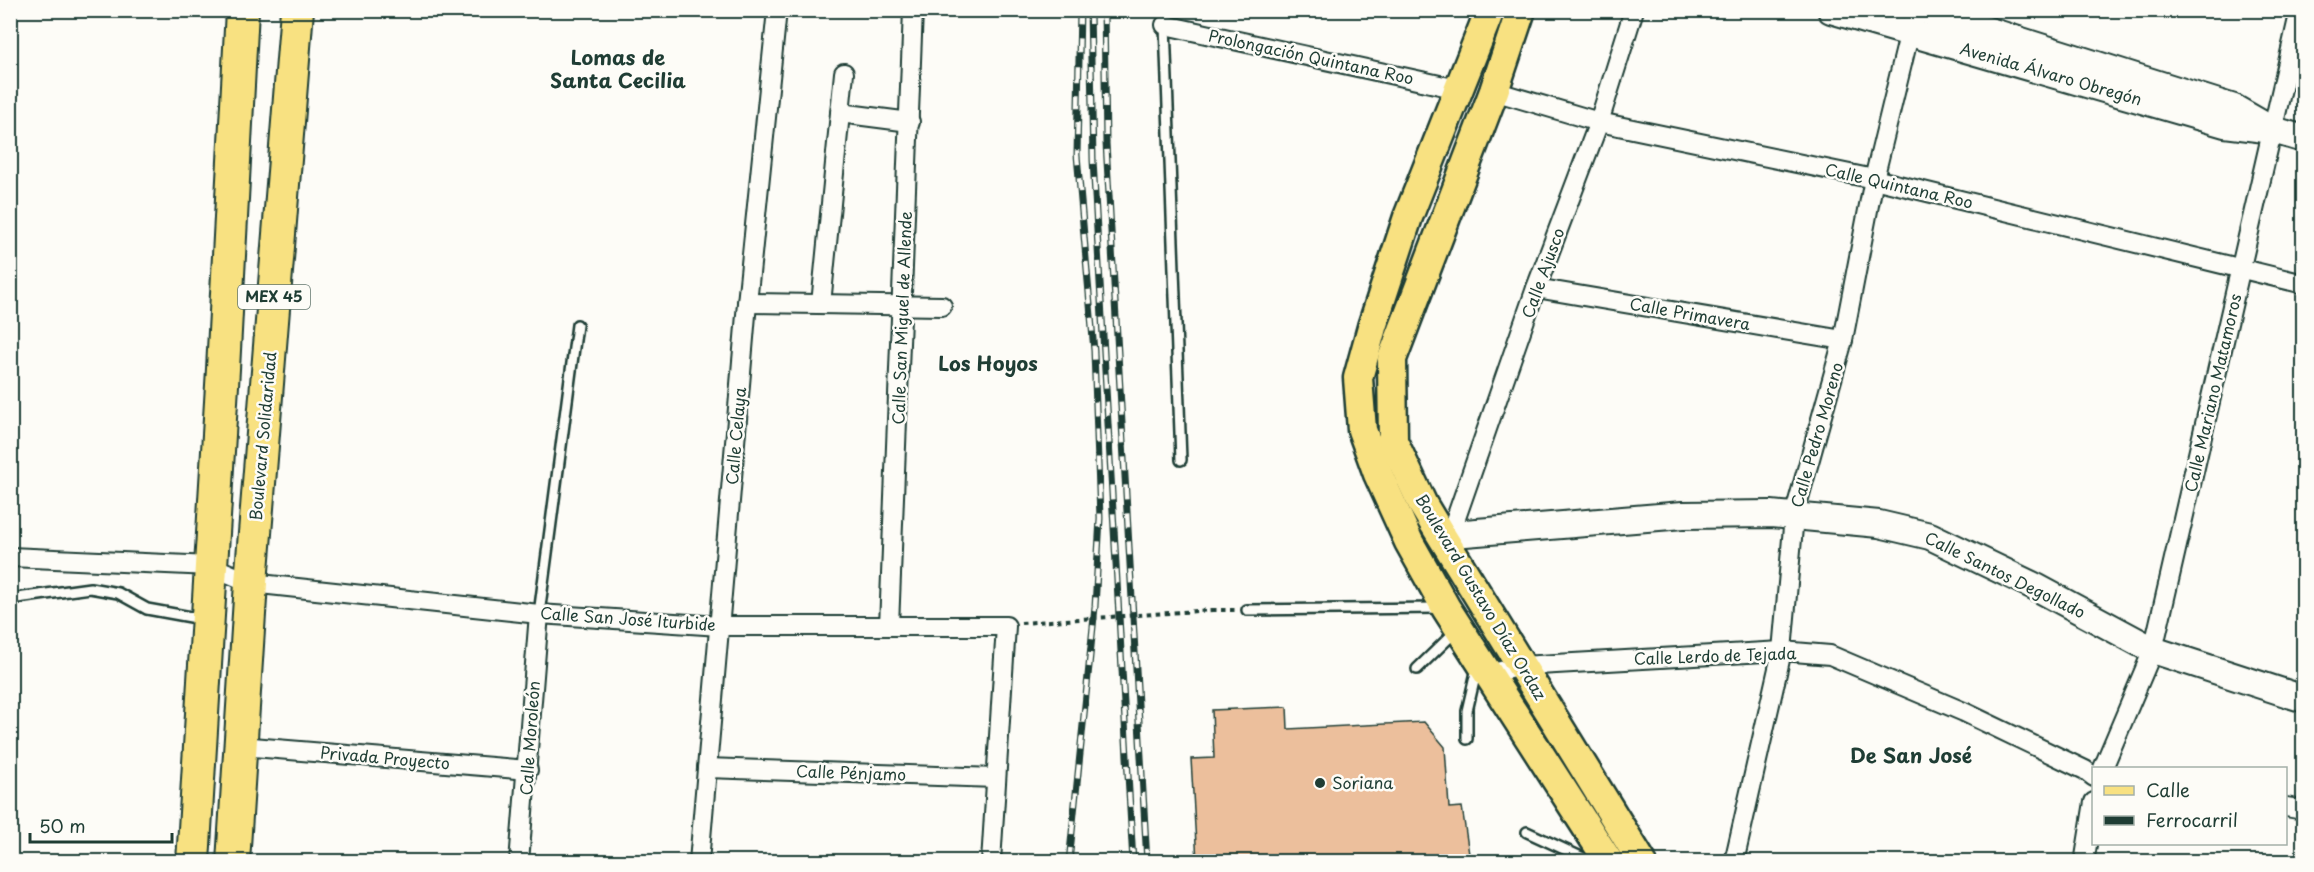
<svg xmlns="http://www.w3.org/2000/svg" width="2314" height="872" font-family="'Playpen Sans',sans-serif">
<rect width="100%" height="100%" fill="#fdfcf7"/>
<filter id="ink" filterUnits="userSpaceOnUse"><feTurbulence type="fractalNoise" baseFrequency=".0167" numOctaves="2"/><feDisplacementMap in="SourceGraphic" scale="12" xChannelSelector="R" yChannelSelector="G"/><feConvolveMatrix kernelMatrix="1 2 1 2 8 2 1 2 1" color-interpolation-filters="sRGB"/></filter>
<g filter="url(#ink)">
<polygon fill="#ecbf9c" stroke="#1f3d34" stroke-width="1.5" points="1287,707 1288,729 1424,722 1445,747 1449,808 1462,807 1469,854 1451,855 1452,861 1197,861 1191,759 1214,758 1212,710"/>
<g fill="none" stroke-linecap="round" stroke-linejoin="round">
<g stroke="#1f3d34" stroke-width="14">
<g id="lane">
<polyline points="1165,25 1181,460"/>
<polyline points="10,599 90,588 118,593 147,609 202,619"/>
<polyline points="1247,610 1441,608"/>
<polyline points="539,614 577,325"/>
<polyline points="1417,669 1457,630"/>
<polyline points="1467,739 1467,711 1477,668"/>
<polyline points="1527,832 1592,862"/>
</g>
</g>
<g stroke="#1f3d34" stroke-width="22">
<g id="street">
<polyline points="1165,25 1458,89"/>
<polyline points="1494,91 1599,122 1874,179 2304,284"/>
<polyline points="840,113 910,122"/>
<polyline points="1536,288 1843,340"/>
<polyline points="747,303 942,306"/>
<polyline points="821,304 844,73"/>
<polyline points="1450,535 1536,288 1599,122 1634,10"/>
<polyline points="10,557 211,566 251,583 539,614 720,626 1006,626 991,862"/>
<polyline points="889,626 913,10"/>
<polyline points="1489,674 1521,666 1782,651 1830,655 1964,712 2085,770 2094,777"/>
<polyline points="241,746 528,770"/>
<polyline points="707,768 996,778"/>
<polyline points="2103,768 2153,650 2300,10"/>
<polyline points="2286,807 2304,810"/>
<polyline points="2085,857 2094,802"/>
<polyline points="519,862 539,614"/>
<polyline points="699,862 747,303 777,10"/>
<polyline points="1734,862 1782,651 1794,516 1843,340 1874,179 1912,23"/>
</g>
</g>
<g stroke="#1f3d34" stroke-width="30">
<g id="secondary">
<polyline points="1831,10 2225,124 2273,130 2304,139"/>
<polyline points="1923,10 2234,108 2260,123"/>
<polyline points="1441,535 1683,515 1771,514 1879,524 1930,536 2036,587 2153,650 2304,699"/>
</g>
</g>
<g stroke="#1f3d34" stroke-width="33">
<g id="primary">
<polyline points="1490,10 1408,217 1372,327 1358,378 1362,430 1378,474 1409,542 1446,608 1609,862"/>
<polyline points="1521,10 1494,91 1392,359 1393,441 1423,505 1441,535 1642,862"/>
</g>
</g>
<g stroke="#1f3d34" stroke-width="36">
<g id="highway">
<polyline points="193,862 223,369 242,10"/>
<polyline points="233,862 251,583 297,10"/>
</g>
</g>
<polyline stroke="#1f3d34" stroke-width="4" stroke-dasharray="4.5 4.5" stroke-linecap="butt" points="1212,610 1235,610"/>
<use href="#lane" stroke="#fdfcf7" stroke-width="9"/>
<use href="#street" stroke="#fdfcf7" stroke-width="18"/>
<use href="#secondary" stroke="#fdfcf7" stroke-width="26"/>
<use href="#primary" stroke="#f8e181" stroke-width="28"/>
<use href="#highway" stroke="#f8e181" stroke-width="32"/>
<g stroke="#1f3d34" stroke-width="7">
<g id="rail">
<polyline points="1090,10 1093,160 1133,862"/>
<polyline points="1104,10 1106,143 1147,862"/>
<polyline points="1069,862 1095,607 1100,518 1094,351 1077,155 1080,10"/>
</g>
</g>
<use href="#rail" stroke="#fdfcf7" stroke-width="4.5" stroke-dasharray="14" stroke-linecap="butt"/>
<polyline stroke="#1f3d34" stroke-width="4" stroke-dasharray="4.5 4.5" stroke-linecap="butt" points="1021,623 1212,610"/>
</g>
</g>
<circle fill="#1f3d34" stroke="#fdfcf7" stroke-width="2" cx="1320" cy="783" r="6"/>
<g text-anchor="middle" stroke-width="5" stroke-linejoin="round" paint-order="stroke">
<rect fill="#fdfcf7" stroke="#62766e" stroke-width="1.5" x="238" y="285" width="72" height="24" rx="4.5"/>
<g font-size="15" font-weight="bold" fill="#1f3d34">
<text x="274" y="302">MEX 45</text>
</g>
<g font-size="16" fill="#1f3d34" stroke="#fdfcf7">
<text transform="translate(1311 57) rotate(12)" y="6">Prolongación Quintana Roo</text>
<text transform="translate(2051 74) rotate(16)" y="6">Avenida Álvaro Obregón</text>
<text transform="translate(1899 186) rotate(13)" y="6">Calle Quintana Roo</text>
<text transform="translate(1543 273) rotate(-70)" y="6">Calle Ajusco</text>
<text transform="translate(1690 314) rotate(10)" y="6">Calle Primavera</text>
<text transform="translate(902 318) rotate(-88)" y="6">Calle San Miguel de Allende</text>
<text transform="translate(2213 393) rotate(-77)" y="6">Calle Mariano Matamoros</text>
<text transform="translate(1817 435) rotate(-74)" y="6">Calle Pedro Moreno</text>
<text transform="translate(263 436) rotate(-85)" y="6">Boulevard Solidaridad</text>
<text transform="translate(736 436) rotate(-85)" y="6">Calle Celaya</text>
<text transform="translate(2005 575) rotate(26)" y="6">Calle Santos Degollado</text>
<text transform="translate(1481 597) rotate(59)" y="6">Boulevard Gustavo Díaz Ordaz</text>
<text transform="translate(628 619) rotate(4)" y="6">Calle San José Iturbide</text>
<text transform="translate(1715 656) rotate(-2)" y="6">Calle Lerdo de Tejada</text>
<text transform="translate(530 738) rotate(-86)" y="6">Calle Moroleón</text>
<text transform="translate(385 758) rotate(5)" y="6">Privada Proyecto</text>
<text transform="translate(851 773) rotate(2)" y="6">Calle Pénjamo</text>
</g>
<g font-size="16" fill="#1f3d34" stroke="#fdfcf7" text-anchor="start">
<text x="1332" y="789">Soriana</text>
</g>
<g font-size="20" font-weight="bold" fill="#1f3d34" stroke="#fdfcf7">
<text x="618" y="65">Lomas de<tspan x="618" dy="23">Santa Cecilia</tspan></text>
<text x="988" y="371">Los Hoyos</text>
<text x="1911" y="763">De San José</text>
</g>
</g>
<rect width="2314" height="872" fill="none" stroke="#fdfcf7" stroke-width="36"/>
<rect x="18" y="18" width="2278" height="836" fill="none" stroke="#1f3d34" stroke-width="2" filter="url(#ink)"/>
<rect x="2092" y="767" width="195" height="78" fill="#fdfcf7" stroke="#a4b0a9" stroke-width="1.5"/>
<rect x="2104" y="786" width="30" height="9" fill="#f8e181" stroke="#a4b0a9" stroke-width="1.5"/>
<text x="2146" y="797" font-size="18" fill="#1f3d34">Calle</text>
<rect x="2104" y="816" width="30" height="9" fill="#1f3d34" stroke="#a4b0a9" stroke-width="1.5"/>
<text x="2146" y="827" font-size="18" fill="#1f3d34">Ferrocarril</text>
<path d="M30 833v9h142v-9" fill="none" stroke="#1f3d34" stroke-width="3"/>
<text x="39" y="833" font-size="18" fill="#1f3d34" stroke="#fdfcf7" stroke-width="4.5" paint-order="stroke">50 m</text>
</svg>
